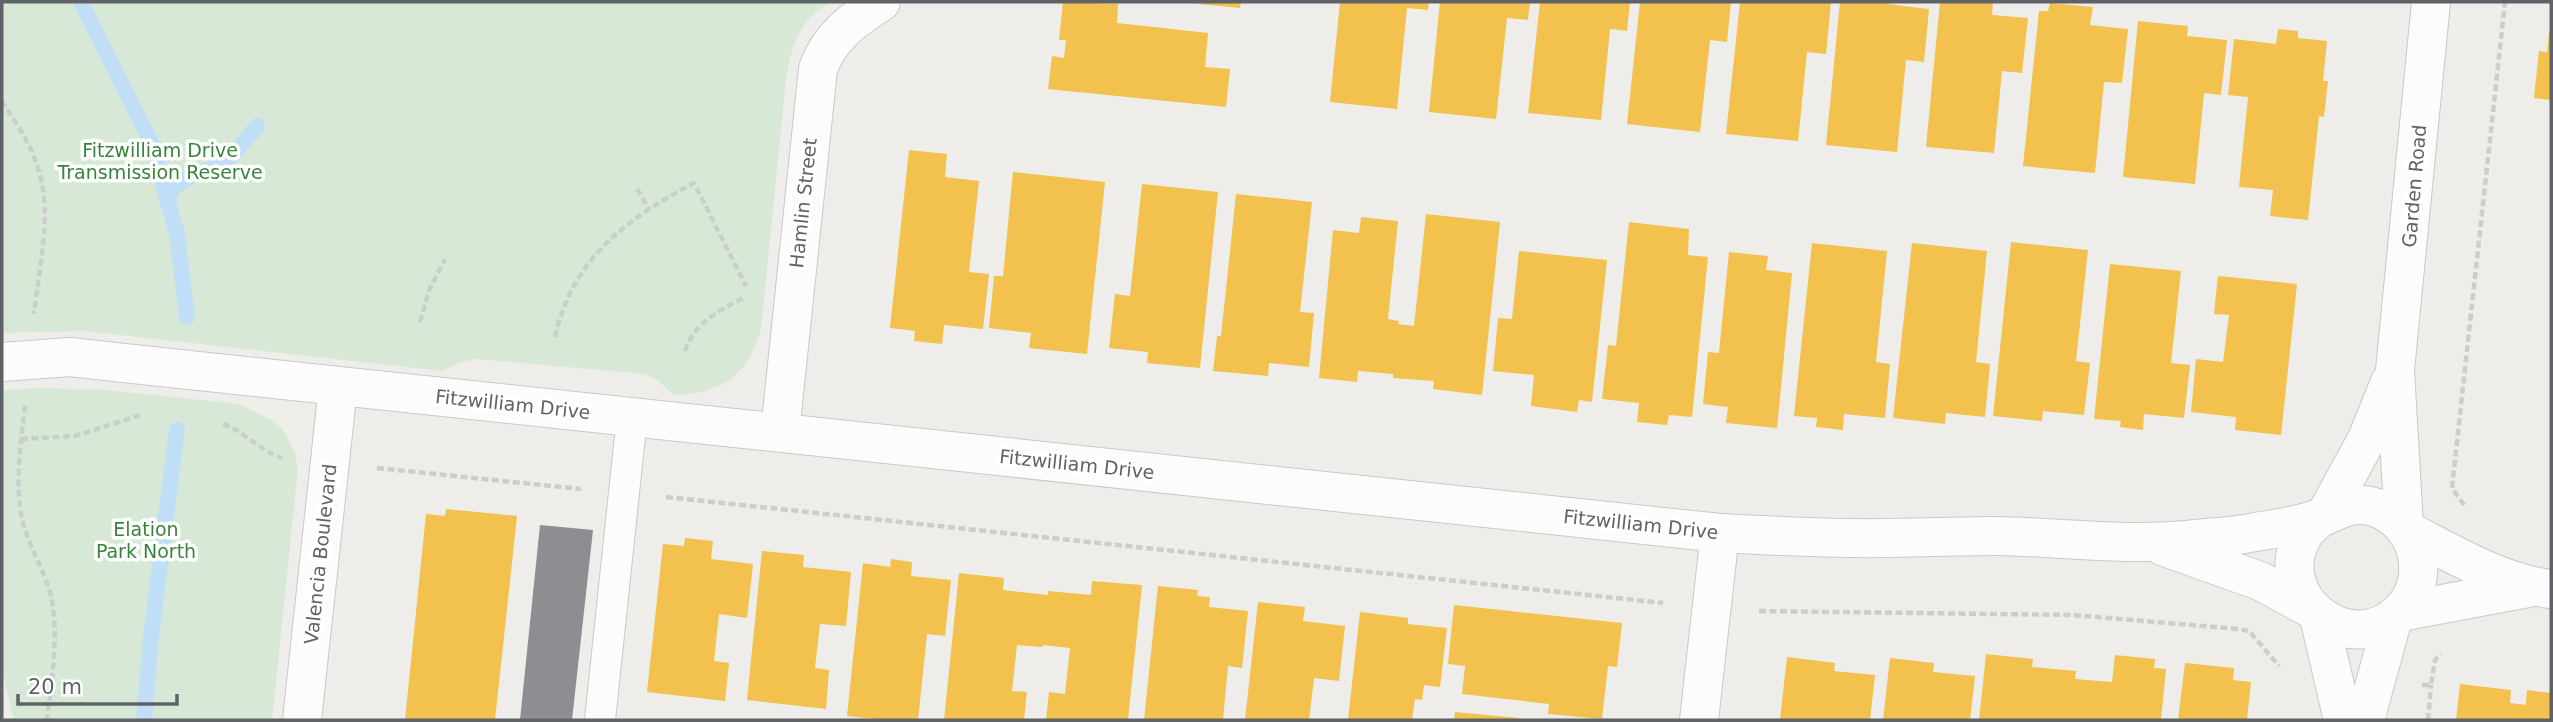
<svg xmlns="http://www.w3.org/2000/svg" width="2553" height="722" font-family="'DejaVu Sans',sans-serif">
<rect width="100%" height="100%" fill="#eeedea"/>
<g fill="#d7e9d6">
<path d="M2,2H830C797,24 793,42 786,79L761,328C749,376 722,393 674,395L657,380L645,374L477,359L461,362L443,371L83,331L2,333Z"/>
<polygon points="41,388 107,390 238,404 273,421 283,430 294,451 298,469 272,720 14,720 2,671 2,390"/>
</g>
<g fill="#f2c14e">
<polygon points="1063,2 1118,4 1117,23 1208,33 1205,67 1230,69 1226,107 1048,89 1052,56 1064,58 1066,40 1059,40"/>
<polygon points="1199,2 1241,2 1240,8 1199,4"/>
<polygon points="1340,2 1429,2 1428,10 1407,8 1397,109 1330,102"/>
<polygon points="1440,2 1530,2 1528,20 1507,18 1496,119 1429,112"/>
<polygon points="1540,2 1630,2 1627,31 1610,29 1601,120 1528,113"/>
<polygon points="1640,2 1731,2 1727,42 1710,40 1700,132 1627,124"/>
<polygon points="1740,2 1831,2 1826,54 1807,52 1798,141 1726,134"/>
<polygon points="1840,2 1889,2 1888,4 1929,9 1924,62 1906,60 1897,152 1826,145"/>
<polygon points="1940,2 1993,2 1992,15 2028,18 2022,73 2002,71 1994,153 1926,147"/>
<polygon points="2050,3 2093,7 2090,25 2128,29 2122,83 2104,82 2095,173 2023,166 2039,11 2048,11"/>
<polygon points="2138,21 2188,26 2187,36 2227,40 2221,95 2204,93 2195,184 2123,177"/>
<polygon points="2278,29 2298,31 2298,38 2327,41 2323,81 2328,81 2324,117 2319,116 2308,220 2270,216 2273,190 2239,187 2248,97 2228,95 2234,39 2276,44"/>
<polygon points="2549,32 2551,32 2551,100 2534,98 2539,51 2547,52"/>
<polygon points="909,150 947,154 945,177 979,181 969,272 989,274 983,329 944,325 942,344 914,341 915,331 890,328"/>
<polygon points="1013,172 1105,182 1087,354 1029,348 1031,333 989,328 994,276 1003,276"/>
<polygon points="1142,184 1218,192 1200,368 1147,363 1148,352 1109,348 1115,294 1130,296"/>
<polygon points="1236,194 1312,202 1300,312 1314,313 1309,367 1269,363 1268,376 1213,371 1217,336 1221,336"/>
<polygon points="1426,214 1500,222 1482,395 1433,389 1434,381 1393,378 1393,374 1358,371 1357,382 1319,378 1333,230 1359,233 1361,217 1398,221 1388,319 1399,321 1398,324 1414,326"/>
<polygon points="1629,222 1689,229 1688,255 1708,257 1692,417 1669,415 1667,425 1637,422 1639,403 1602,399 1608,345 1616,346"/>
<polygon points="2011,242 2088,250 2076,361 2090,363 2084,415 2043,411 2042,421 1993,416"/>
<polygon points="1812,243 1887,251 1876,362 1890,364 1885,418 1844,414 1843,430 1816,427 1817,418 1794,416"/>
<polygon points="1912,243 1987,251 1976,362 1990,364 1985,417 1946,413 1945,424 1893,418"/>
<polygon points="1519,251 1607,260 1592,402 1579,400 1577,412 1531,406 1534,375 1493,371 1498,318 1512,319"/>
<polygon points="1729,252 1768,256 1766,270 1792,273 1777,428 1726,423 1728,407 1703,404 1708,352 1719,353"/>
<polygon points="2110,264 2181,271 2171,363 2190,365 2184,418 2144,414 2143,430 2120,427 2121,421 2094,419"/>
<polygon points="2218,276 2297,284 2281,435 2235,430 2236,417 2191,412 2196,359 2223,362 2229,315 2214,314"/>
<polygon points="446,509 517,516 495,720 405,720 426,514 445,516"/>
<polygon points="685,538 713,541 711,559 753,564 747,618 719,614 714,661 729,663 725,701 647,692 663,544 684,546"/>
<polygon points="762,551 804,555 803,567 851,572 846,626 820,624 815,668 829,670 826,709 747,700"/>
<polygon points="891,559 912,562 911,576 951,580 945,636 927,634 918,720 884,720 847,716 863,563 890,567"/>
<polygon points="959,573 1004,578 1003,590 1048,595 1048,591 1091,595 1092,581 1142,585 1128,720 1046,720 1049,692 1065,694 1070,648 1043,645 1042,647 1017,645 1012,691 1027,692 1024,720 944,720"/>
<polygon points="1158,586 1198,590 1197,596 1210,597 1209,607 1248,611 1242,668 1228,666 1223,720 1144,720"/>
<polygon points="1258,602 1305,607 1303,621 1345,626 1339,681 1314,678 1309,720 1245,720"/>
<polygon points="1454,605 1622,623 1617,667 1608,666 1602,719 1548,714 1549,704 1462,694 1465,666 1448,664"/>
<polygon points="1360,612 1408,618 1408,624 1447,628 1440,687 1424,685 1422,700 1415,699 1412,720 1348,720"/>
<polygon points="1986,654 2033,659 2032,667 2076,671 2075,679 2112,682 2115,655 2155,659 2154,668 2166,669 2161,720 1979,720"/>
<polygon points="1787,657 1835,663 1834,671 1875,675 1870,720 1780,720"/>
<polygon points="1890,658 1934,663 1933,672 1975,676 1970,720 1883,720"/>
<polygon points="2185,663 2234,668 2233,680 2251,682 2247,720 2178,720"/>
<polygon points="2460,684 2511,690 2510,703 2526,705 2527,690 2551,693 2551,720 2456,720"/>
<polygon points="1455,712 1519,718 1519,720 1454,720"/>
</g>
<polygon fill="#8d8d92" points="540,525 593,530 572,720 520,720"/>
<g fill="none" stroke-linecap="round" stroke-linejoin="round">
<g stroke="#c0dff7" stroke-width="16">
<polyline points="81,2 152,144 177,234 187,317"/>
<path d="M168,198C176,175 205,175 223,163C236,154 247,138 257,126"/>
<polyline points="144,720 150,647 177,430"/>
</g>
<g stroke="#c9c9c9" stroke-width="32">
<polyline id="lane" points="600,720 632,417"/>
</g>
<g stroke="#c9c9c9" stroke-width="40">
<g id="street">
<path d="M2,362L70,357L124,363L1720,533C1765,535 1809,538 1853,538C1900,539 1948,536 1996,536C2059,537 2123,546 2186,540C2209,537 2232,537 2255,532C2275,529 2297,526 2317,519C2339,511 2351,499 2377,508C2419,524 2433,580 2400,612C2349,662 2266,595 2304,534C2308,528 2314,523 2319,519"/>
<path d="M780,432L818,69C829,37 853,20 881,2"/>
<polyline points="2326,514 2367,439 2390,382"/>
<polyline points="2404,526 2395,370 2431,2"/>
<path d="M2408,531C2451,553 2503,584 2551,589"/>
<polyline points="2162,546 2260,581 2310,608"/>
<polyline points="2400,612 2533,587"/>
<polyline points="2319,617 2343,720"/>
<polyline points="302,720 338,387"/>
<polyline points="1699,720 1720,533"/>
<polyline points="2365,720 2393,618"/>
</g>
</g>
<g stroke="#cacecc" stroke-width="4.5" stroke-dasharray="7 3.5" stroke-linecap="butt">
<path d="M2,101C15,122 31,144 38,168C53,214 39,267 34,314"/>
<polyline points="637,189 649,209"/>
<polyline points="420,322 429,290 445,259"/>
<path d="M555,337C572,259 626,219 694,183L746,286"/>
<path d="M685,351C694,323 720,310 745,297"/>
<path d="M25,406C21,444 14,485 23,523C31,553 50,578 53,608C58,645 51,683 47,720"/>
<path d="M223,424C246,432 261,452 282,458"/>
<polyline points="21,439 75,436 141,415"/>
<polyline points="377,468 581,489"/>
<polyline points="666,497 1663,603"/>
<polyline points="2464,505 2452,488 2505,2"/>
<polyline points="1759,611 2073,615 2238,629 2249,631 2279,666"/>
<polyline points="2422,685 2431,685 2435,660 2441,654"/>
<polyline points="2428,720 2431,685"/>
</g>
<use href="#lane" stroke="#fcfcfc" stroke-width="30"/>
<use href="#street" stroke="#fcfcfc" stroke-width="38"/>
</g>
<g text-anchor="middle" stroke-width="7" stroke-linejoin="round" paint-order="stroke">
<g font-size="19" fill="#39843d" stroke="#fff">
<text x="160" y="157">Fitzwilliam Drive<tspan x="160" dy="22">Transmission Reserve</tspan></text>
<text x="146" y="536">Elation<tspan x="146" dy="22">Park North</tspan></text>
</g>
<g font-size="19" fill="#5f6267" stroke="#fff">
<text transform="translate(2414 186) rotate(-85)" y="7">Garden Road</text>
<text transform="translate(803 203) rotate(-84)" y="7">Hamlin Street</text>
<text transform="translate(513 404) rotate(6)" y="7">Fitzwilliam Drive</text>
<text transform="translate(1077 464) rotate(6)" y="7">Fitzwilliam Drive</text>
<text transform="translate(1641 524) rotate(6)" y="7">Fitzwilliam Drive</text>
<text transform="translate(320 554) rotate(-84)" y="7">Valencia Boulevard</text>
</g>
</g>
<rect width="2553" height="722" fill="none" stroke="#5f6267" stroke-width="7"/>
<path d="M18 694v10h159v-10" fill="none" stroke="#5f6267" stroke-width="3.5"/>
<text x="28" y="694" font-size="21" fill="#5f6267" stroke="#ffffff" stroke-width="5" paint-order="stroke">20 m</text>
</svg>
